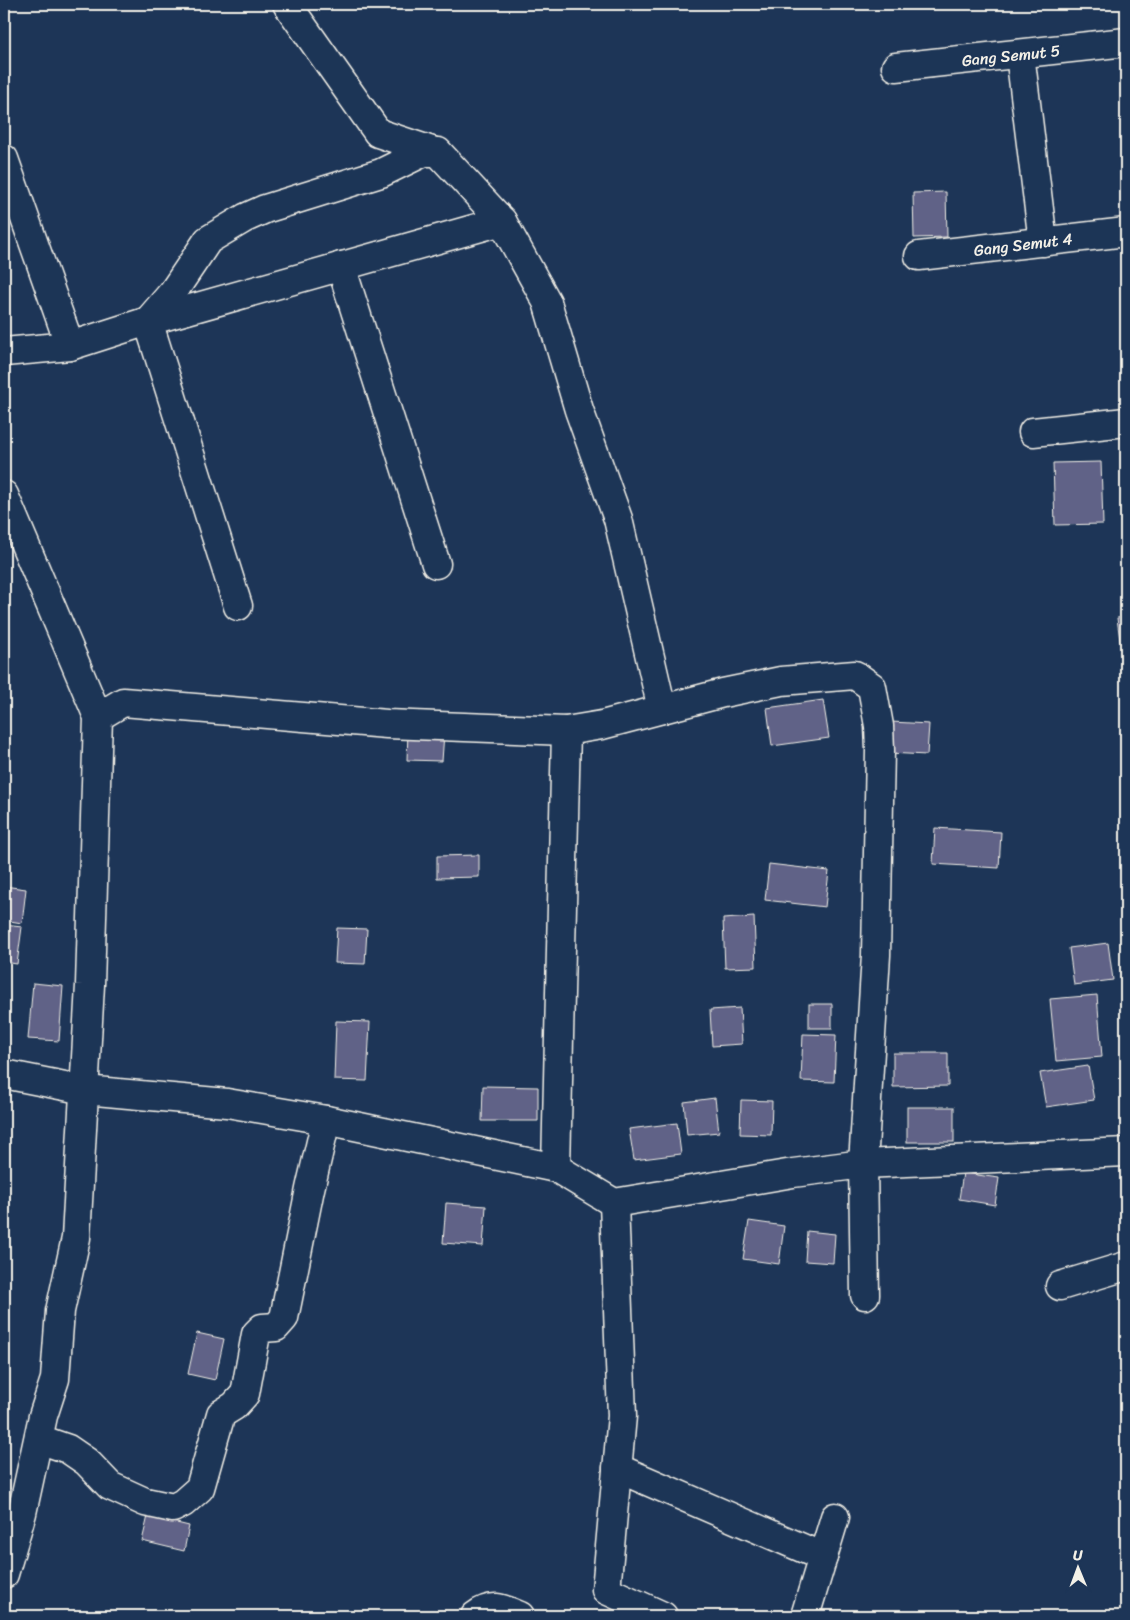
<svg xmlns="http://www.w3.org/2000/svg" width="1130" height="1620" font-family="Sriracha,sans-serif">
<rect width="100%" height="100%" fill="#1d3557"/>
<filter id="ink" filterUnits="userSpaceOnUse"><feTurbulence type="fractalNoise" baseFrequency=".02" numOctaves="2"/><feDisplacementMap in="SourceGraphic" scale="10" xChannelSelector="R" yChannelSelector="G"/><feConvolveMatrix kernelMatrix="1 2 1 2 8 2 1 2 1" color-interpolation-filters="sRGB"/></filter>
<g filter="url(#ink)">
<g fill="#606287" stroke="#f4f1e8">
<polygon points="946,192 947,237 914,238 913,193"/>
<polygon points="1101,462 1103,524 1055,525 1053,463"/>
<polygon points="1126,617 1126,655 1122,656 1117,618"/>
<polygon points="823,700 829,738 772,746 767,708"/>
<polygon points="891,722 929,724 927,755 888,753"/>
<polygon points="408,731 444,733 442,761 407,760"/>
<polygon points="935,828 1001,832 999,868 933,864"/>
<polygon points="479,855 479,877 437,878 437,856"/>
<polygon points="769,864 829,871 825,907 765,900"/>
<polygon points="4,886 26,889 22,923 4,920"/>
<polygon points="754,917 756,967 725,968 723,919"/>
<polygon points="4,925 22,927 17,964 4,962"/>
<polygon points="337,928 367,929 365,964 335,963"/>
<polygon points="1108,943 1113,980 1074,985 1069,948"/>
<polygon points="33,983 63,986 59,1041 28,1039"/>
<polygon points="1097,995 1102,1057 1056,1061 1050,999"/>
<rect x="809" y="1004" width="23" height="24"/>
<polygon points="740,1008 742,1044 712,1046 710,1010"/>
<polygon points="336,1021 370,1022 367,1081 334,1080"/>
<polygon points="803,1034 836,1035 834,1082 801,1081"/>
<polygon points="893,1053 948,1053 948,1086 893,1087"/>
<polygon points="1088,1066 1094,1100 1046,1107 1040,1073"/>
<polygon points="483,1086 538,1087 538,1121 482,1121"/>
<polygon points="715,1098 719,1132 687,1135 684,1102"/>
<polygon points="741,1100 772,1101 771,1135 740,1134"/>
<rect x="907" y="1107" width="47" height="35"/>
<polygon points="677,1123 681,1154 634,1160 629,1129"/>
<polygon points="963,1173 999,1178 995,1205 959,1199"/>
<polygon points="446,1203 486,1206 483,1246 443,1243"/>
<polygon points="749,1221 784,1226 779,1264 743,1259"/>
<polygon points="807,1231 835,1234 833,1263 805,1261"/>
<polygon points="197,1333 224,1339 215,1380 188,1374"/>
<polygon points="148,1516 189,1526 184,1551 142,1541"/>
</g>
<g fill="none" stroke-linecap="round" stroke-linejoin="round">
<g stroke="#f4f1e8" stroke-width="31">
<g id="street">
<polyline points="287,4 378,133 432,151"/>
<polyline points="1020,54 1043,242"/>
<polyline points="896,67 1126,42"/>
<polyline points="4,159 70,346 4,352"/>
<polyline points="919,256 1126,232"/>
<polyline points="341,266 436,564"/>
<polyline points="148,321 173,292 208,240 245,218 265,209 381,173 424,152 438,152 502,221 547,302 579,410 618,519 662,709"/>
<polyline points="148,321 238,606"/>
<polyline points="70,346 148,321 502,221"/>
<polyline points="1033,432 1126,422"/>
<polyline points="4,495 98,717 90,985 76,1238 60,1311 55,1379 43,1416 22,1513 4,1574"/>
<polyline points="98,717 123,702 387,724 566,731 602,725 723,693 781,681 855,675 872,687 879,726 880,750 876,955 863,1164 865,1295"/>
<polyline points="4,1074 85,1090 227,1103 326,1120 556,1168 614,1203 793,1173 863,1164 1126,1152"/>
<polyline points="556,1168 566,731"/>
<polyline points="614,1203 622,1416 606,1590 663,1616"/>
<polyline points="1060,1286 1126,1266"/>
<polyline points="39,1439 68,1449 87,1462 110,1486 145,1502 173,1508 183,1503 200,1488 221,1414 234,1406 245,1394 256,1334 262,1328 276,1327 284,1318 310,1189 326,1120"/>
<polyline points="617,1468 823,1557"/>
<path d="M475,1616C492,1603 502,1608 520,1616"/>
<polyline points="805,1616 835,1517"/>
</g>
</g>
<use href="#street" stroke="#1d3557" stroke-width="28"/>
</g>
</g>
<g text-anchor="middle" stroke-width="4" stroke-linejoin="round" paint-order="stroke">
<g font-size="16" fill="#f4f1e8" stroke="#1d3557">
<text transform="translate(1011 55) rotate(-6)" y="6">Gang Semut 5</text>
<text transform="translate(1023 244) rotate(-7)" y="6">Gang Semut 4</text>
</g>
</g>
<rect width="1130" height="1620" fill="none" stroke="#1d3557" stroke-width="20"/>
<rect x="10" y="10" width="1110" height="1600" fill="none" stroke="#f4f1e8" stroke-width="2" filter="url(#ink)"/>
<g transform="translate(1078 1568) rotate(359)" stroke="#1d3557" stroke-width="4" paint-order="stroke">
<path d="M0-4L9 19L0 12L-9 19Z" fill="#f4f1e8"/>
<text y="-8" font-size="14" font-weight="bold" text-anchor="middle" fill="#f4f1e8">U</text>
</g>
</svg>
